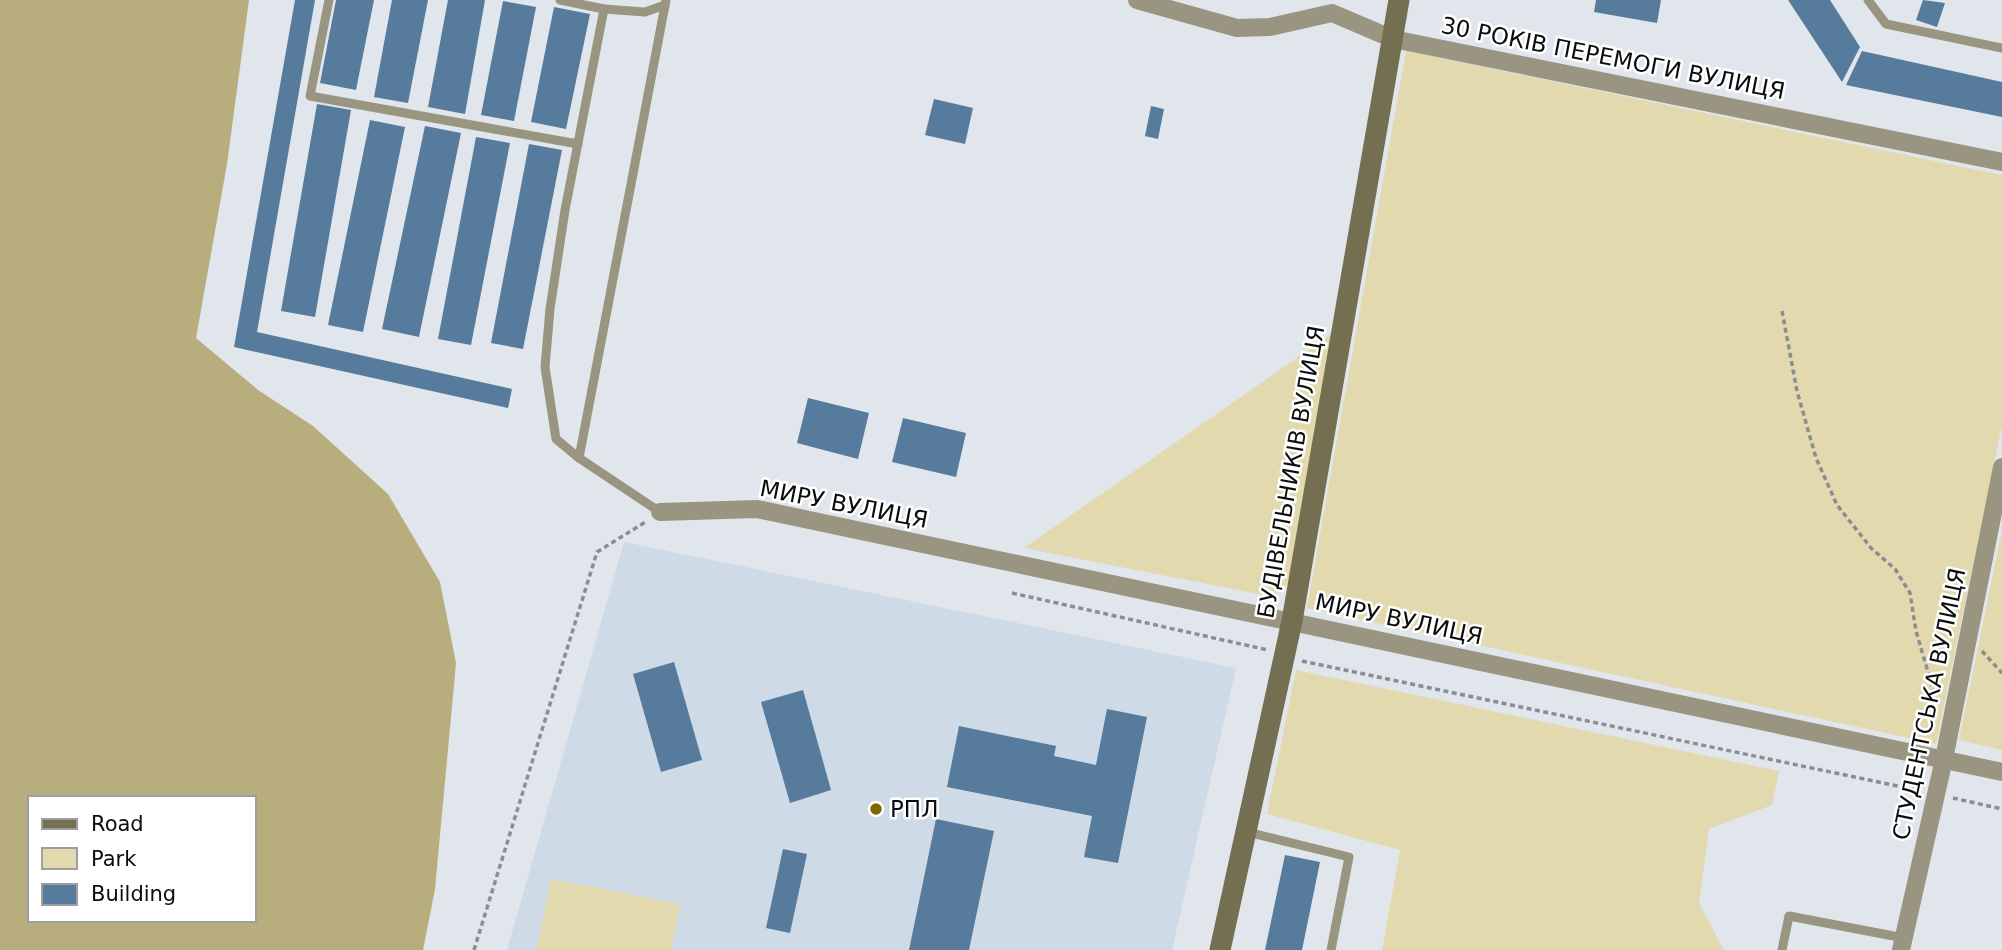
<svg xmlns="http://www.w3.org/2000/svg" width="2002" height="950" font-family="'DejaVu Sans',sans-serif">
<rect width="100%" height="100%" fill="#e0e6ec"/>
<polygon fill="#cedae5" points="624,542 1236,668 1172,950 507,950"/>
<g fill="#e2d9af">
<polygon points="1406,51 2002,175 2002,425 1936,744 1307,608"/>
<polygon points="1331,334 1290,582 1273,597 1024,548"/>
<polygon points="2002,531 2002,750 1959,740"/>
<polygon points="1296,670 1779,771 1772,805 1709,829 1699,903 1724,950 1382,950 1400,850 1267,814"/>
<polygon points="551,879 680,904 671,950 537,950"/>
</g>
<path fill="#b7ad7d" fill-rule="evenodd" d="M0,0H249L227,164L196,338L258,390L313,426L388,494L440,582L456,663L435,889L423,950H0ZM30,798H254V920H30Z"/>
<g fill="#567b9c">
<polygon points="295,0 315,0 257,332 512,389 508,408 234,347"/>
<polygon points="336,0 374,0 356,90 320,83"/>
<polygon points="392,0 428,0 408,103 374,97"/>
<polygon points="448,0 485,0 465,114 428,107"/>
<polygon points="1596,0 1661,0 1657,23 1594,12"/>
<polygon points="1788,0 1830,0 1860,47 1842,82"/>
<polygon points="1923,0 1945,3 1937,27 1916,20"/>
<polygon points="503,1 536,7 514,121 481,115"/>
<polygon points="554,7 590,14 566,129 531,122"/>
<polygon points="1862,51 2002,82 2002,117 1846,85"/>
<polygon points="934,99 973,108 965,144 925,135"/>
<polygon points="317,104 351,110 315,317 281,311"/>
<polygon points="1151,106 1164,109 1158,139 1145,136"/>
<polygon points="370,120 405,127 363,332 328,325"/>
<polygon points="425,126 461,133 419,337 382,329"/>
<polygon points="476,137 510,143 471,345 438,339"/>
<polygon points="529,144 562,150 523,349 491,343"/>
<polygon points="808,398 869,413 858,459 797,443"/>
<polygon points="903,418 966,433 956,477 892,462"/>
<polygon points="674,662 702,760 661,772 633,674"/>
<polygon points="803,690 831,790 790,803 761,702"/>
<polygon points="1107,709 1147,717 1118,863 1084,857 1092,816 947,787 959,726 1056,746 1054,756 1096,765"/>
<polygon points="936,819 994,831 969,950 909,950"/>
<polygon points="783,849 807,854 790,933 766,928"/>
<polygon points="1285,855 1320,862 1302,950 1265,950"/>
</g>
<g fill="none" stroke-linecap="round" stroke-linejoin="round">
<g stroke="#8a8e93" stroke-width="3.5" stroke-dasharray="5 3.5" stroke-linecap="butt">
<polyline points="1782,311 1797,391 1816,458 1837,505 1871,548 1895,569 1910,593 1916,631 1937,703"/>
<polyline points="1012,593 1268,650"/>
<polyline points="1982,651 2002,673"/>
<polyline points="1302,661 1921,791"/>
<polyline points="1953,798 2002,809"/>
<polyline points="474,950 597,552 647,521"/>
</g>
<g stroke="#9a9581" stroke-width="9">
<polyline points="329,0 310,96 578,144"/>
<polyline points="560,0 604,9 565,210 550,309 545,367 556,439 579,458"/>
<polyline points="1868,0 1886,24 2002,48"/>
<polyline points="604,9 645,12 665,5"/>
<polyline points="660,512 579,458 666,0"/>
<polyline points="1247,832 1349,857 1331,950"/>
<polyline points="1782,950 1789,916 1904,938"/>
</g>
<g stroke="#9a9581" stroke-width="18">
<polyline points="1137,0 1237,28 1270,27 1332,13 1393,39 2002,162"/>
<polyline points="660,512 757,509 2002,772"/>
<polyline points="1901,950 1944,759 2002,467"/>
</g>
<polyline stroke="#756f51" stroke-width="21" points="1220,950 1292,621 1399,0"/>
</g>
<circle fill="#7b6900" stroke="#fff" stroke-width="2.5" cx="876" cy="809" r="7"/>
<g text-anchor="middle" stroke-width="5" stroke-linejoin="round" paint-order="stroke">
<g font-size="23" fill="#0b0c0e" stroke="#fff">
<text transform="translate(1613 58) rotate(11)" y="8">30 РОКІВ ПЕРЕМОГИ ВУЛИЦЯ</text>
<text transform="translate(1291 472) rotate(-80)" y="8">БУДІВЕЛЬНИКІВ ВУЛИЦЯ</text>
<text transform="translate(844 504) rotate(11)" y="8">МИРУ ВУЛИЦЯ</text>
<text transform="translate(1399 619) rotate(12)" y="8">МИРУ ВУЛИЦЯ</text>
<text transform="translate(1929 704) rotate(-78)" y="8">СТУДЕНТСЬКА ВУЛИЦЯ</text>
</g>
<g font-size="23" fill="#0b0c0e" stroke="#fff" text-anchor="start">
<text x="890" y="817">РПЛ</text>
</g>
</g>
<rect x="28" y="796" width="228" height="126" fill="#ffffff" stroke="#9d9e9f" stroke-width="2"/>
<rect x="42" y="819" width="35" height="10" fill="#756f51" stroke="#9d9e9f" stroke-width="2"/>
<text x="91" y="831" font-size="21" fill="#0b0c0e">Road</text>
<rect x="42" y="848" width="35" height="21" fill="#e2d9af" stroke="#9d9e9f" stroke-width="2"/>
<text x="91" y="866" font-size="21" fill="#0b0c0e">Park</text>
<rect x="42" y="884" width="35" height="21" fill="#567b9c" stroke="#9d9e9f" stroke-width="2"/>
<text x="91" y="901" font-size="21" fill="#0b0c0e">Building</text>
</svg>
